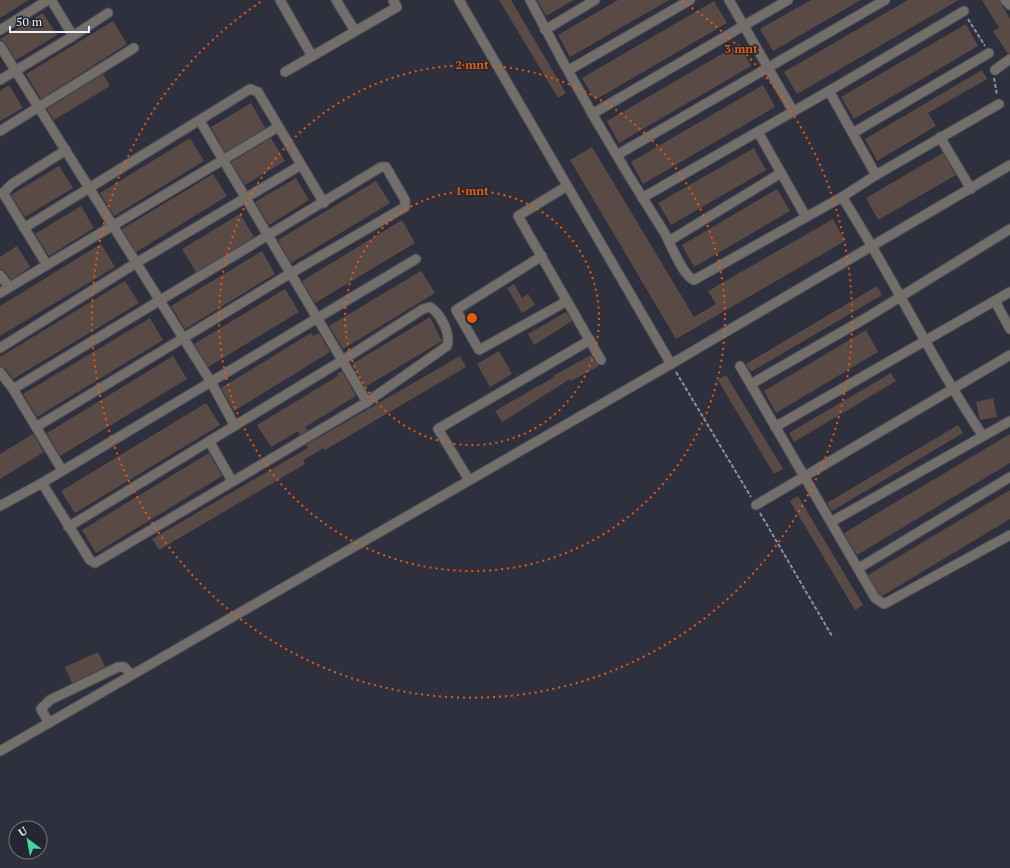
<svg xmlns="http://www.w3.org/2000/svg" width="1010" height="868" font-family="'PT Serif',serif">
<rect width="100%" height="100%" fill="#2e313d"/>
<g fill="#594a45">
<polygon points="0,0 29,0 0,18"/>
<polygon points="499,0 511,0 566,93 558,98"/>
<polygon points="537,0 574,0 546,16"/>
<polygon points="618,0 669,0 570,57 558,35"/>
<polygon points="811,0 861,0 773,51 760,29"/>
<polygon points="908,0 959,0 797,94 784,72"/>
<polygon points="982,0 999,0 1010,19 1010,53 1008,54 993,31 999,28"/>
<polygon points="714,1 727,23 595,100 582,78"/>
<polygon points="43,13 57,35 16,60 5,43 0,39"/>
<polygon points="113,21 127,44 41,99 26,74"/>
<polygon points="966,24 978,46 854,119 841,97"/>
<polygon points="739,44 751,66 619,143 607,121"/>
<polygon points="982,70 987,79 928,113 936,126 877,161 865,139"/>
<polygon points="103,74 110,86 54,120 47,109"/>
<polygon points="9,85 23,108 0,121 0,91"/>
<polygon points="763,85 775,107 643,184 631,162"/>
<polygon points="251,103 265,128 225,152 211,127"/>
<polygon points="190,138 204,161 114,216 100,193"/>
<polygon points="271,138 285,161 245,185 231,162"/>
<polygon points="592,147 694,317 716,304 708,291 833,219 845,241 676,339 570,160"/>
<polygon points="754,148 766,170 671,225 658,203"/>
<polygon points="943,153 956,175 878,220 866,198"/>
<polygon points="59,166 73,188 25,217 11,195"/>
<polygon points="213,174 227,196 136,252 122,229"/>
<polygon points="296,178 309,200 269,225 255,202"/>
<polygon points="376,181 390,203 291,263 278,240"/>
<polygon points="777,189 790,211 694,267 682,245"/>
<polygon points="81,206 94,228 49,256 35,234"/>
<polygon points="240,214 254,237 196,272 182,249"/>
<polygon points="402,220 415,243 315,303 302,281"/>
<polygon points="101,244 115,267 0,336 0,306"/>
<polygon points="17,246 30,267 11,280 5,271 0,269 0,257"/>
<polygon points="262,251 275,274 185,329 171,306"/>
<polygon points="421,271 435,293 343,349 329,326"/>
<polygon points="125,281 139,303 13,379 5,368 0,366 0,357"/>
<polygon points="514,284 522,298 528,294 535,305 522,313 507,288"/>
<polygon points="877,286 882,295 751,372 746,364"/>
<polygon points="285,289 299,312 208,367 194,344"/>
<polygon points="566,312 572,321 534,345 528,334"/>
<polygon points="430,317 442,341 365,387 352,364"/>
<polygon points="150,318 163,340 37,417 23,394"/>
<polygon points="866,330 878,352 776,413 764,391"/>
<polygon points="311,333 313,336 319,333 330,352 234,411 221,388"/>
<polygon points="499,351 512,374 490,387 477,364"/>
<polygon points="591,355 599,366 571,381 570,379 502,422 495,411 554,377 553,376"/>
<polygon points="173,356 187,379 60,456 47,433"/>
<polygon points="460,356 466,367 325,450 324,448 303,460 305,464 159,550 152,539 308,448 306,445"/>
<polygon points="342,371 356,396 305,427 307,431 300,435 298,431 271,447 257,425 338,376 337,374"/>
<polygon points="891,373 896,381 794,442 789,433"/>
<polygon points="726,375 783,469 774,474 718,380"/>
<polygon points="993,398 997,417 980,420 976,402"/>
<polygon points="206,403 220,425 75,513 61,491"/>
<polygon points="958,425 963,433 832,511 827,503"/>
<polygon points="33,434 44,452 0,479 0,454"/>
<polygon points="1010,434 1010,463 857,555 844,533"/>
<polygon points="209,453 222,476 96,553 82,530"/>
<polygon points="1010,490 1010,519 882,596 879,594 868,575"/>
<polygon points="798,496 863,605 855,610 790,501"/>
<polygon points="98,652 105,667 72,683 65,667"/>
</g>
<g fill="none" stroke-linecap="round" stroke-linejoin="round">
<g stroke="#4d505b" stroke-width="11">
<g id="street">
<polyline points="280,0 312,56"/>
<polyline points="336,0 355,31"/>
<polyline points="459,0 671,364"/>
<path d="M530,0C571,79 616,157 664,232C671,244 682,275 694,280L842,197L876,175L999,104"/>
<polyline points="729,0 793,111"/>
<polyline points="1005,0 1010,5"/>
<polyline points="0,30 48,0"/>
<polyline points="545,30 595,0"/>
<polyline points="73,36 108,13"/>
<polyline points="0,46 211,382 235,426"/>
<polyline points="569,70 690,0"/>
<polyline points="995,70 1010,59"/>
<polyline points="285,72 397,7 393,0"/>
<polyline points="0,80 73,36 51,0"/>
<polyline points="829,91 876,175"/>
<polyline points="592,114 788,0"/>
<polyline points="200,121 367,402"/>
<polyline points="0,131 134,48"/>
<polyline points="758,132 806,217"/>
<polyline points="853,133 989,53"/>
<polyline points="940,137 971,189"/>
<polyline points="617,155 885,0"/>
<polyline points="567,186 518,216 601,360"/>
<path d="M842,197C892,275 931,359 983,436"/>
<polyline points="642,198 829,91 964,11"/>
<polyline points="24,228 250,89 258,92 324,203"/>
<polyline points="669,241 781,173"/>
<polyline points="542,256 456,310 479,350 567,301"/>
<polyline points="47,265 3,193 12,184 66,150"/>
<polyline points="0,275 9,287"/>
<polyline points="0,293 278,127"/>
<polyline points="995,301 1010,329"/>
<polyline points="0,348 136,263 301,165"/>
<polyline points="740,366 875,598 884,604 1010,535"/>
<polyline points="0,372 13,389 62,470"/>
<polyline points="751,384 866,318 1010,229"/>
<polyline points="13,389 381,167 386,167 405,200 405,207 291,273 36,427"/>
<polyline points="775,427 1010,292"/>
<polyline points="209,441 232,481"/>
<polyline points="469,480 438,429 590,340"/>
<path d="M42,483L90,560L95,563L367,402L447,346C451,334 441,314 430,307L423,309L343,360L68,527"/>
<polyline points="756,505 1010,355"/>
<polyline points="0,506 42,483 416,259"/>
<polyline points="831,522 1010,421"/>
<polyline points="859,568 1010,477"/>
<polyline points="49,723 41,709 50,700 118,667 124,667 131,674"/>
<polyline points="0,751 671,364 1010,165"/>
</g>
</g>
<g stroke="#8d909a" stroke-width="2" stroke-dasharray="4 2" stroke-linecap="butt">
<polyline points="968,19 985,46"/>
<polyline points="994,78 997,95"/>
<polyline points="676,372 751,497"/>
<polyline points="760,513 832,636"/>
</g>
<use href="#street" stroke="#746e6a" stroke-width="9"/>
</g>
<g fill="none" stroke="#e8590c" stroke-width="2" stroke-dasharray="2 4">
<circle cx="472" cy="318" r="127"/>
<circle cx="472" cy="318" r="253"/>
<path d="M682 1A380 380 0 1 1 262 1"/>
</g>
<circle cx="472" cy="318" r="6" fill="#e8590c" stroke="#242732" stroke-width="2"/>
<g font-size="12" text-anchor="middle" font-weight="bold" fill="#e8590c" stroke="#242732" stroke-width="3" stroke-linejoin="round" paint-order="stroke">
<text x="741" y="53">3 mnt</text>
<text x="472" y="69">2 mnt</text>
<text x="472" y="195">1 mnt</text>
</g>
<g transform="translate(28 840) rotate(328)"><circle r="19" fill="#242732" stroke="#747781"/>
<path d="M0-3L7 15L0 10L-7 15Z" fill="#4ad49c"/>
<text y="-6" font-size="11" font-weight="bold" text-anchor="middle" fill="#edf0f8">U</text>
</g>
<path d="M10 26v6h79v-6" fill="none" stroke="#edf0f8" stroke-width="2"/>
<text x="16" y="26" font-size="12" fill="#edf0f8" stroke="#242732" stroke-width="3" paint-order="stroke">50 m</text>
</svg>
